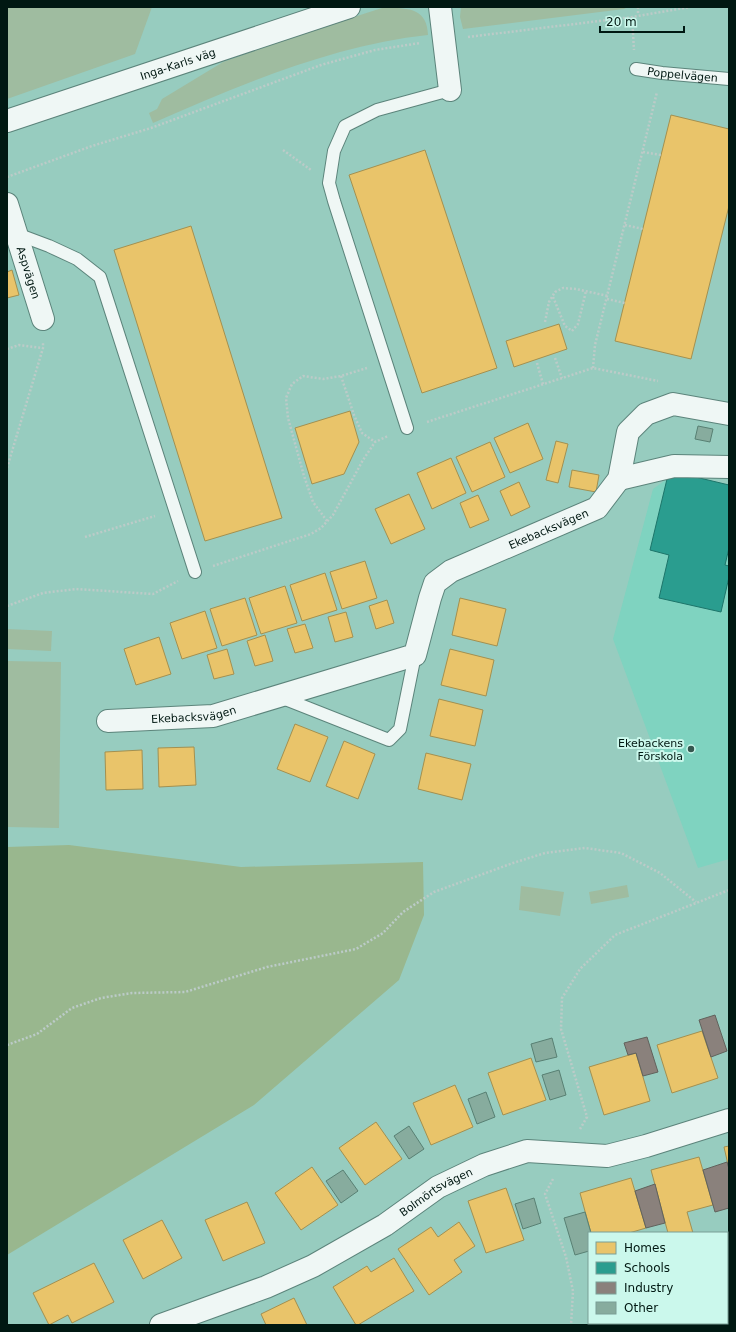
<svg xmlns="http://www.w3.org/2000/svg" width="736" height="1332" font-family="'DejaVu Sans',sans-serif">
<rect width="100%" height="100%" fill="#97ccbf"/>
<polygon fill="#7fd3c0" points="687,475 729,485 729,859 698,868 613,639 653,489 667,479"/>
<g fill="#9fbca0">
<polygon points="7,7 152,7 135,54 7,99"/>
<polygon points="461,7 628,7 624,9 463,29 460,17"/>
<path d="M382,8C405,8 427,6 428,35C333,45 240,85 153,123L149,113L157,109L162,99L223,62L304,33Z"/>
<polygon points="7,629 52,631 51,651 7,649"/>
<polygon points="7,661 61,662 59,828 7,827"/>
<polygon points="627,885 629,897 591,904 589,892"/>
<polygon points="521,886 564,892 560,916 519,910"/>
</g>
<polygon fill="#99b78e" points="69,845 241,867 423,862 424,915 399,980 254,1105 7,1255 7,847"/>
<g fill="#e9c46a" stroke="#a39050">
<polygon points="671,115 729,129 729,206 691,359 615,341"/>
<polygon points="425,150 497,368 422,393 349,175"/>
<polygon points="191,226 282,518 205,541 114,250"/>
<polygon points="12,270 19,295 7,298 7,272"/>
<polygon points="559,324 567,349 514,367 506,341"/>
<polygon points="350,411 359,442 344,474 312,484 295,428"/>
<polygon points="528,423 543,459 510,473 494,438"/>
<polygon points="556,441 568,444 558,483 546,480"/>
<polygon points="490,442 505,477 472,492 456,457"/>
<polygon points="451,458 466,493 432,509 417,473"/>
<polygon points="572,470 599,475 596,492 569,487"/>
<polygon points="519,482 530,507 511,516 500,491"/>
<polygon points="409,494 425,529 391,544 375,509"/>
<polygon points="478,495 489,520 470,528 460,503"/>
<polygon points="365,561 377,598 342,609 330,572"/>
<polygon points="325,573 337,610 302,621 290,585"/>
<polygon points="285,586 297,623 261,634 249,598"/>
<polygon points="245,598 257,635 222,646 210,609"/>
<polygon points="460,598 506,609 497,646 452,635"/>
<polygon points="387,600 394,623 376,629 369,606"/>
<polygon points="205,611 217,648 182,659 170,623"/>
<polygon points="346,612 353,637 335,642 328,617"/>
<polygon points="305,624 313,648 295,653 287,629"/>
<polygon points="265,635 273,661 255,666 247,641"/>
<polygon points="159,637 171,674 136,685 124,649"/>
<polygon points="227,649 234,674 214,679 207,655"/>
<polygon points="450,649 494,660 486,696 441,685"/>
<polygon points="439,699 483,710 475,746 430,736"/>
<polygon points="295,724 328,737 310,782 277,769"/>
<polygon points="344,741 375,754 358,799 326,786"/>
<polygon points="194,747 196,785 159,787 158,748"/>
<polygon points="142,750 143,789 106,790 105,752"/>
<polygon points="426,753 471,764 462,800 418,789"/>
<polygon points="702,1031 718,1078 672,1093 657,1045"/>
<polygon points="636,1053 650,1101 604,1115 589,1067"/>
<polygon points="531,1058 546,1100 503,1115 488,1073"/>
<polygon points="455,1085 473,1127 431,1145 413,1103"/>
<polygon points="376,1122 402,1159 365,1185 339,1148"/>
<polygon points="729,1146 729,1169 724,1147"/>
<polygon points="699,1157 713,1205 687,1212 693,1233 668,1233 651,1170"/>
<polygon points="312,1167 338,1205 301,1230 275,1193"/>
<polygon points="631,1178 646,1228 629,1233 591,1233 580,1193"/>
<polygon points="506,1188 524,1240 486,1253 468,1201"/>
<polygon points="247,1202 265,1243 223,1261 205,1220"/>
<polygon points="162,1220 182,1258 143,1279 123,1240"/>
<polygon points="459,1222 475,1246 454,1260 462,1272 429,1295 398,1249 431,1227 438,1237"/>
<polygon points="394,1258 414,1291 358,1325 356,1325 333,1287 367,1266 371,1272"/>
<polygon points="94,1263 114,1302 72,1323 68,1315 49,1325 33,1293"/>
<polygon points="294,1298 307,1325 266,1325 261,1314"/>
</g>
<polygon fill="#2a9d8f" stroke="#1d756a" points="687,475 729,485 729,548 725,565 729,566 729,577 721,612 659,598 669,555 650,550 667,479"/>
<g fill="#8a817c" stroke="#61625c">
<polygon points="715,1015 727,1051 711,1057 699,1020"/>
<polygon points="647,1037 658,1072 643,1076 636,1053 628,1055 624,1043"/>
<polygon points="727,1162 729,1169 729,1208 715,1212 703,1170"/>
<polygon points="655,1184 665,1223 646,1228 635,1191"/>
</g>
<g fill="#87ac9e" stroke="#588073">
<polygon points="698,426 713,429 710,442 695,439"/>
<polygon points="552,1038 557,1057 536,1062 531,1044"/>
<polygon points="559,1070 566,1095 550,1100 542,1075"/>
<polygon points="486,1092 495,1117 477,1124 468,1099"/>
<polygon points="409,1126 424,1149 409,1159 394,1136"/>
<polygon points="343,1170 358,1191 341,1203 326,1181"/>
<polygon points="534,1198 541,1223 523,1229 515,1204"/>
<polygon points="585,1212 591,1233 589,1233 589,1251 575,1255 564,1218"/>
</g>
<g fill="none" stroke-linecap="round" stroke-linejoin="round">
<g stroke="#5c847b" stroke-width="14">
<g id="service">
<path id="s1" d="M636,69L662,73L729,79"/>
<polyline points="17,234 49,246 77,259 100,277 195,572"/>
<polyline points="407,428 334,201 329,183 334,151 345,126 377,110 450,90"/>
<polyline points="280,697 389,740 400,729 415,655"/>
</g>
</g>
<g stroke="#5c847b" stroke-width="24">
<g id="minor">
<polyline points="440,7 450,90"/>
<path id="s2" d="M7,204L43,319"/>
<polyline points="619,479 674,466 729,467"/>
<path id="s3" d="M108,721L213,716L415,655L430,598L435,583L451,571L597,508L619,479L628,432L646,414L673,404L729,414"/>
<polyline points="727,1313 729,1312"/>
<path id="s4" d="M161,1325L266,1287L313,1266L385,1225L438,1187L484,1165L527,1151L607,1156L646,1146L729,1120"/>
<polyline points="687,1325 693,1323"/>
</g>
</g>
<g stroke="#5c847b" stroke-width="24">
<g id="tertiary">
<path id="s5" d="M7,121L349,7"/>
</g>
</g>
<g stroke="#bccbc8" stroke-width="2.5" stroke-dasharray="2 2" stroke-linecap="butt">
<polyline points="638,7 638,15"/>
<polyline points="632,17 634,50"/>
<polyline points="468,37 632,17 690,7"/>
<polyline points="283,150 311,170"/>
<polyline points="643,152 661,155"/>
<polyline points="7,177 92,146 151,128 321,65 375,50 420,43"/>
<polyline points="625,225 643,229"/>
<polyline points="553,297 565,326 572,331 578,324 586,291"/>
<polyline points="607,299 625,303"/>
<polyline points="545,322 549,302 555,292 563,288 576,289 608,296"/>
<polyline points="7,349 19,345 43,348"/>
<polyline points="555,358 562,378"/>
<polyline points="537,363 543,384"/>
<polyline points="593,368 595,345 657,92"/>
<polyline points="341,376 354,415 362,433 375,442"/>
<polyline points="427,422 593,368 658,381"/>
<polyline points="7,468 43,348 43,343"/>
<polyline points="327,521 313,502 304,476 288,418 286,398 292,384 303,376 323,379 341,376 367,368"/>
<polyline points="85,537 155,516"/>
<polyline points="213,566 311,534 321,528 333,515 363,460 375,442 388,436"/>
<polyline points="7,606 43,593 76,589 153,594 178,581"/>
<polyline points="7,1045 37,1034 72,1008 101,998 132,993 185,992 267,967 356,949 383,933 403,912 434,892 513,863 545,853 585,848 621,853 660,873 696,902"/>
<polyline points="580,1129 587,1117 561,1029 562,998 580,969 615,935 729,890"/>
<polyline points="553,1179 545,1194 566,1257 573,1291 571,1325"/>
<polyline points="635,1325 641,1323"/>
</g>
<use href="#service" stroke="#eff7f5" stroke-width="12"/>
<use href="#minor" stroke="#eff7f5" stroke-width="22"/>
<use href="#tertiary" stroke="#eff7f5" stroke-width="22"/>
</g>
<circle fill="#35574f" stroke="#cbf8ec" stroke-width="1.5" cx="691" cy="749" r="4"/>
<g text-anchor="middle" stroke-width="4" stroke-linejoin="round" paint-order="stroke">
<g font-size="11" fill="#001812" stroke="#cbf8ec">
<text dy="4" stroke="none"><textPath href="#s5" startOffset="180">Inga-Karls väg</textPath></text>
<text dy="4" stroke="none"><textPath href="#s1" startOffset="47">Poppelvägen</textPath></text>
<text dy="4" stroke="none"><textPath href="#s2" startOffset="72">Aspvägen</textPath></text>
<text dy="4" stroke="none"><textPath href="#s3" startOffset="517">Ekebacksvägen</textPath></text>
<text dy="4" stroke="none"><textPath href="#s3" startOffset="86">Ekebacksvägen</textPath></text>
<text dy="4" stroke="none"><textPath href="#s4" startOffset="307">Bolmörtsvägen</textPath></text>
</g>
<g font-size="11" fill="#001812" stroke="#cbf8ec" text-anchor="end">
<text x="683" y="747">Ekebackens<tspan x="683" dy="13">Förskola</tspan></text>
</g>
</g>
<rect width="736" height="1332" fill="none" stroke="#001812" stroke-width="16"/>
<rect x="588" y="1232" width="140" height="92" fill="#cbf8ec" stroke="#7a9e95"/>
<rect x="596" y="1242" width="20" height="12" fill="#e9c46a" stroke="#7a9e95"/>
<text x="624" y="1252" font-size="12" fill="#001812">Homes</text>
<rect x="596" y="1262" width="20" height="12" fill="#2a9d8f" stroke="#7a9e95"/>
<text x="624" y="1272" font-size="12" fill="#001812">Schools</text>
<rect x="596" y="1282" width="20" height="12" fill="#8a817c" stroke="#7a9e95"/>
<text x="624" y="1292" font-size="12" fill="#001812">Industry</text>
<rect x="596" y="1302" width="20" height="12" fill="#87ac9e" stroke="#7a9e95"/>
<text x="624" y="1312" font-size="12" fill="#001812">Other</text>
<path d="M600 26v6h84v-6" fill="none" stroke="#001812" stroke-width="2"/>
<text x="606" y="26" font-size="12" fill="#001812" stroke="#cbf8ec" stroke-width="3" paint-order="stroke">20 m</text>
</svg>
